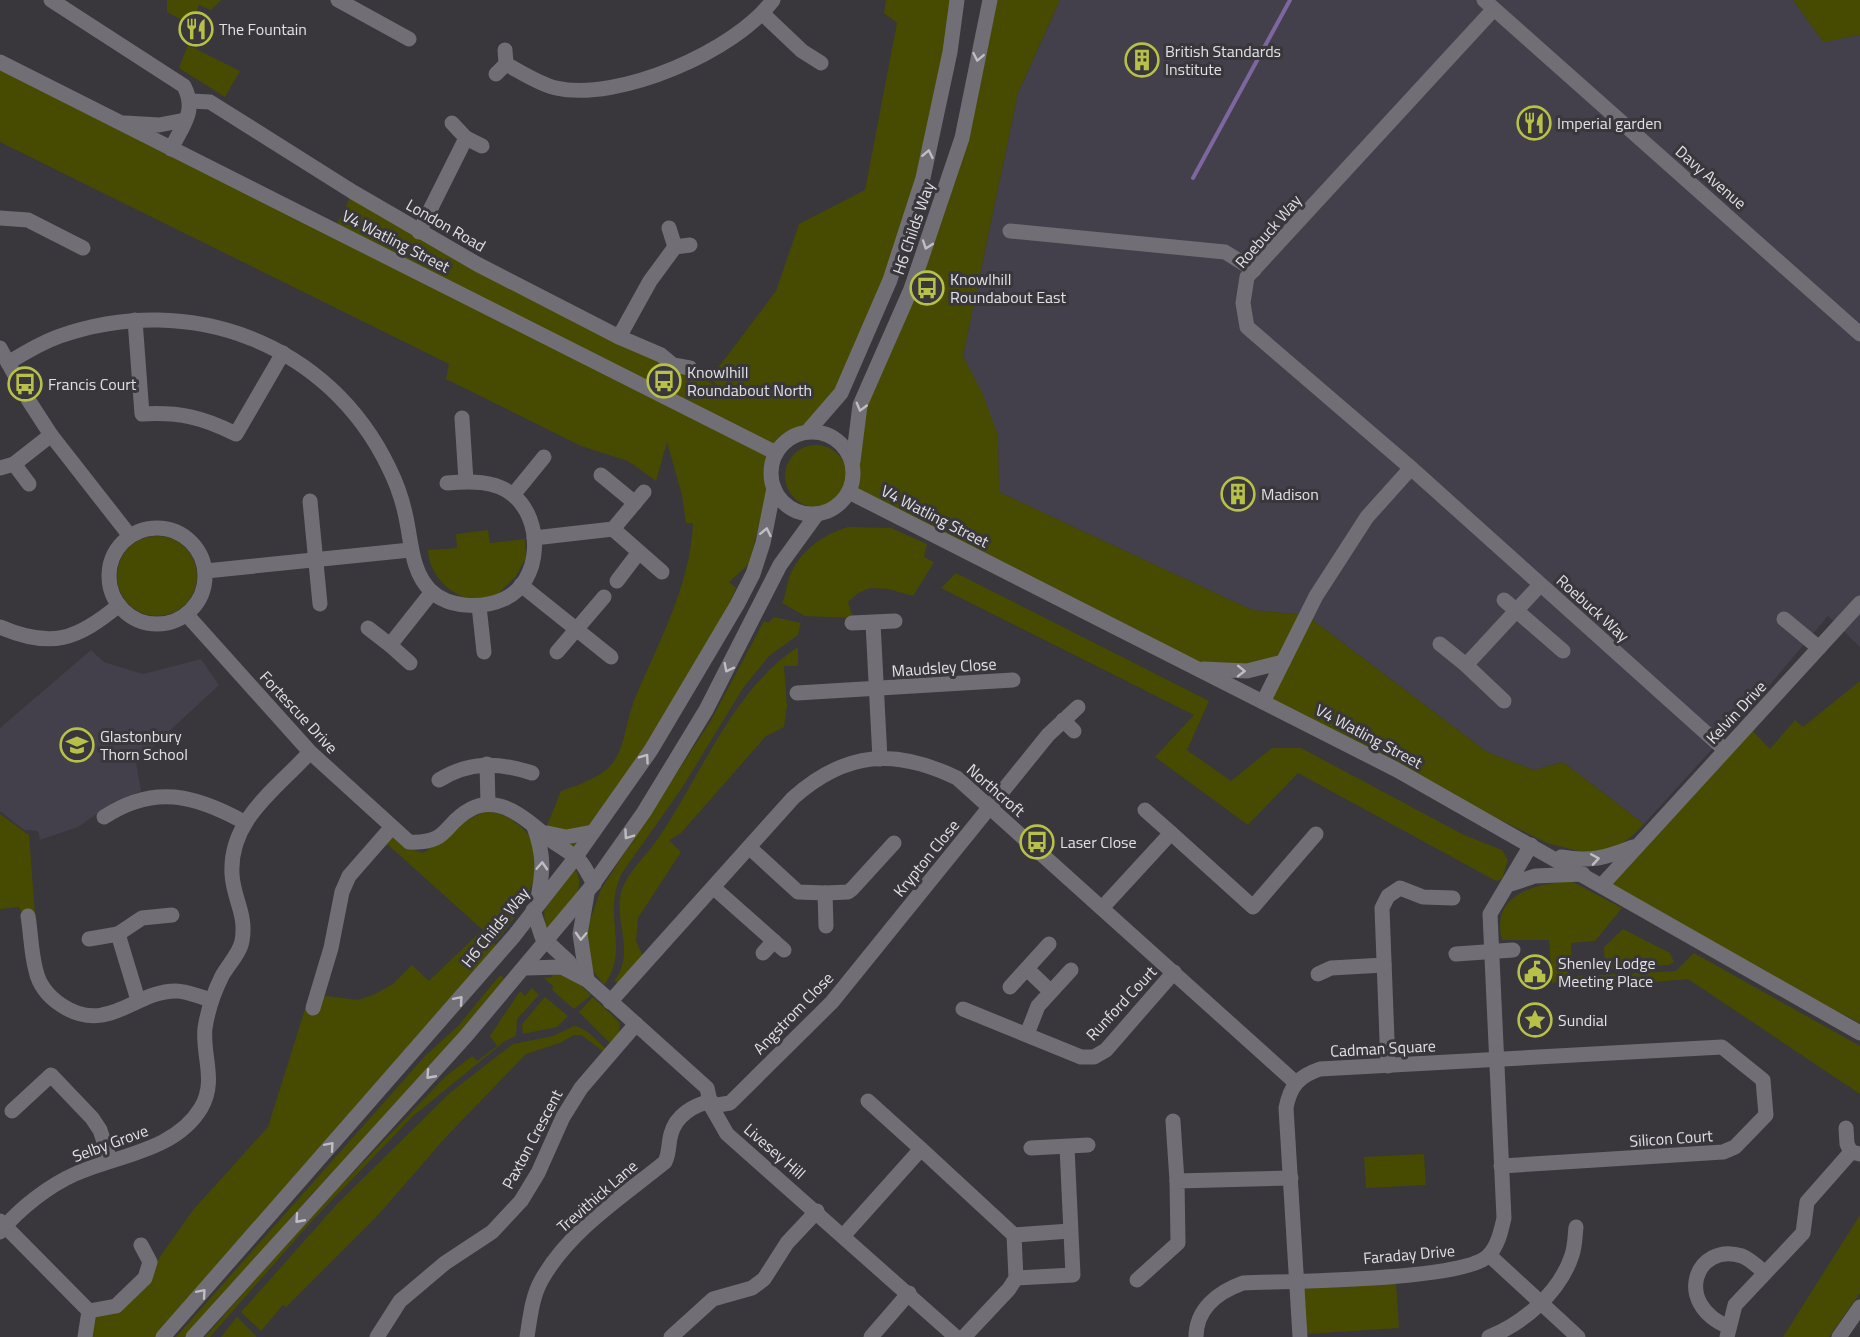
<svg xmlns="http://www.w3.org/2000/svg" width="1860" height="1337" font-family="'Titillium Web',sans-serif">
<rect width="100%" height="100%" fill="#39363c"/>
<g fill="#433f4b">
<polygon points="1060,0 1793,0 1823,41 1860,35 1860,647 1828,616 1762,694 1644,824 1563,762 1534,770 1487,752 1306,615 1252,610 999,492 998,435 963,356 1018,93"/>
<polygon points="91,650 104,662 143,674 201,659 219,685 136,762 141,791 101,811 78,827 40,840 38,831 24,830 0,811 0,728"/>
</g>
<g fill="#474b01">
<polygon points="167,0 221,0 211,10 199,5 191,25 167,12"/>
<path d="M886,0H957L923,178L869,329L856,338L862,346L808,431L784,442L776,453L771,477L774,488L759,525L749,564L729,582L736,588L704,664L575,858L544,833L561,791C580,784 605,777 616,758C625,742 627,719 634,701C658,642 690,588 693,523H686L682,495L667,442L656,481L628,461L581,446L446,379L449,364L0,142V62L334,230L353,192L690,368L728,395L702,371H714L721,364L776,291L799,224L865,190L897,23L884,13Z"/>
<path d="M988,0H1060L1018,93L963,356L982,392L998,435L999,492L1252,610L1306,615L1487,752L1534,770L1563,762L1644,824C1611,860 1590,855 1547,843L1263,702L1282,663L1197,668L849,492L854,474L853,461L860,405L938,212Z"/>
<polygon points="1793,0 1860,0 1860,35 1823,42"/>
<polygon points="188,45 240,71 225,97 179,68"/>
<circle cx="816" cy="476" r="31"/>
<path d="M848,527L891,528L927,544L924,557L934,562L913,596L888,589L870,588L858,593L848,602L853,618L805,616L782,603C787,593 786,585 790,575C801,550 822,535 848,527Z"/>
<path d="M488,530L490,543L525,539L526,558L516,576L495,597C487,598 475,600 467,598C446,592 429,572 428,550L457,548L456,534Z"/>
<circle cx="157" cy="576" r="40"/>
<polygon points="956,573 1209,701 1187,750 1231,781 1272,748 1301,748 1464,835 1502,850 1508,860 1502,879 1496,881 1298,773 1248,825 1155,757 1194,715 941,588"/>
<path d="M774,617L801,623L798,635L769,656L743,688L682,788L622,873C601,916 631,950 604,985L591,968L587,929L601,889L710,722L764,621L768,623Z"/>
<path d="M798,647V666H784L787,706L784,727L766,736L681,833L669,840L681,852L638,918L636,941L643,956L618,983L614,981C637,951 612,921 622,889C629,870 648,854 659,837C702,774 733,689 798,647Z"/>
<polygon points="1860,681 1860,1023 1696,939 1602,885 1748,726 1770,749 1795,720 1803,727"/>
<path d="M486,812C500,812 509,817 520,826C559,859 520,913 496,942L385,842L392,836L404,847L423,853C445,840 463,818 486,812Z"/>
<polygon points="0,814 29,835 35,914 23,915 19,907 0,909"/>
<path d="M576,870C588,892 563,913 551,930L545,926L544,911L573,871Z"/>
<path d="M1571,881L1622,908L1595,941L1571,943L1572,968L1559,982L1552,983L1549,940H1502C1490,893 1536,884 1571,881Z"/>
<polygon points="1623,929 1670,953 1674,962 1669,965 1605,968 1604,947"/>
<polygon points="480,932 500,949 163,1337 85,1337 89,1311 116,1306 145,1278 193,1210 268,1127 305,1009 326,996 358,1000 373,995 393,984 412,965 429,981"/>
<polygon points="1694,953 1860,1046 1860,1094 1688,979 1570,989 1576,976 1676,971"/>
<polygon points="552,972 570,975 591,995 574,1009 552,990 553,986 544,978 552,977"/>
<polygon points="500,975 510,983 310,1196 186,1337 176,1337 426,1055 458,1026"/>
<polygon points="532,988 539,995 517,1019 516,1036 505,1041 412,1117 310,1223 210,1337 205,1337 294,1234 446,1076 472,1056 477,1061 497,1046 490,1036 520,991 525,996"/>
<polygon points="545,997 568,1016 557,1027 523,1034 522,1024"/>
<polygon points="593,997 620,1023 619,1034 610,1043 579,1012"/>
<path d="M574,1026C586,1027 597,1041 606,1049L604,1052L581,1035H574L560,1043L526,1054L446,1137L379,1214L286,1307L283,1305L261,1331L241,1312L337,1204L451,1092L513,1044L553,1036Z"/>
<polygon points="1424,1154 1426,1185 1366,1188 1364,1157"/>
<polygon points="1860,1215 1860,1293 1829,1337 1783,1337"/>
<polygon points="1396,1283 1399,1328 1306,1334 1303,1289"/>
<polygon points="237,1317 256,1336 256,1337 221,1337"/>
</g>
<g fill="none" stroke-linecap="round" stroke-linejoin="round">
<polyline stroke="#7e669f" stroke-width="4" points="1193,178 1290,0"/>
<g stroke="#716e75" stroke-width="15">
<path d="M51,0L184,86C197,112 183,124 171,149"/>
<polyline points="338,0 409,39"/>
<polyline points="1484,0 1860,334"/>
<polyline points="1493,10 1247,277 1243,303 1247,327 1411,468 1725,750"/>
<polyline points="763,14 802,51 821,63"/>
<polyline points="0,62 776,453"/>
<path d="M506,64C521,72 539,84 556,88C618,102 736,51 773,0"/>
<polyline points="496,74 506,64 505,50"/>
<polyline points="191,101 210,102 353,192 477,264 619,337 661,355 673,365 690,368"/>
<polyline points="125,123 159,125 185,120"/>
<polyline points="466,138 482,146"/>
<polyline points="0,218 28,220 83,248"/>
<polyline points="669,228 675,247"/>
<polyline points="1010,231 1225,252 1254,270"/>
<polyline points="419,232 466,138 452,123"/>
<polyline points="675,247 690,245"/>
<path d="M135,320L142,414C180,412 202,417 236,434L283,353"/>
<polyline points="619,337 650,281 675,247"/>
<polyline points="0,348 29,401 51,435 130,536"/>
<path d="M8,363C24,353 43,342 60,336C190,291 329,343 389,468C398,486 405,509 408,528C412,551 414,574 431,591C449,608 482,609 504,599C542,582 544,520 513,495C495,480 469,481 447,483"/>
<polyline points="462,418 466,481"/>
<polyline points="808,431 841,393 890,280 923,178 950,52 957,0"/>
<circle cx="812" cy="473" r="41"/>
<polyline points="853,461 860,405 911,289 962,138 990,0"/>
<polyline points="14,464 29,484"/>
<polyline points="0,468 14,464 51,435"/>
<polyline points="601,475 635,503"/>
<polyline points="849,492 1397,770 1860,1033"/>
<polyline points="513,495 544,457"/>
<polyline points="310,501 320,604"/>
<circle cx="157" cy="576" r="48"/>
<polyline points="613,529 662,572"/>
<polyline points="534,538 613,529 644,492"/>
<polyline points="206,571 410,550"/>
<polyline points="617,581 639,552"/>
<polyline points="521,585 611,657"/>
<polyline points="1504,600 1563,651"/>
<polyline points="479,606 484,652"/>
<path d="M187,615L310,752L409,842C450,844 442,824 471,809C501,793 531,823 552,841C561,847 571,853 579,860C585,866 589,876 594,884"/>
<polyline points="1784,619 1819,648"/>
<polyline points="852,623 895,621"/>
<polyline points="873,623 880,759"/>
<path d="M0,627C51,649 77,640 119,605"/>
<polyline points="368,628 390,645"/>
<polyline points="1440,644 1466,665 1540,585"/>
<polyline points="557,652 604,597"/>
<polyline points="410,663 390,645 432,592"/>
<polyline points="1466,665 1504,701"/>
<polyline points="1203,669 1247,671 1283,662"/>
<polyline points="797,693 1013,680"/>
<polyline points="1263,702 1316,596 1367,517 1411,468"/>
<polyline points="1063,720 1074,731"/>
<polyline points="487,764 488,804"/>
<path d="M439,780C470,761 498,762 532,773"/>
<polyline points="1145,810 1171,833"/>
<path d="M104,817C154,784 195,795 244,822"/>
<path d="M534,827C545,857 543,872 537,903"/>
<polyline points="547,833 566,837 593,832"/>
<polyline points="750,848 798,892 825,893 848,892 852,889 894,843"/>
<path d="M1561,857C1591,862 1605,858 1633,847"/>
<polyline points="1508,885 1535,876 1583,874"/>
<polyline points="1602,885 1860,603"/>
<polyline points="714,888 784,950"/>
<polyline points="825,893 826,926"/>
<polyline points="1102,908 1171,833 1253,907 1316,834"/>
<polyline points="533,910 542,937 569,962 575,973"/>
<path d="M28,916C31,934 31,953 36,971C42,998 75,1020 102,1015C128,1011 147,991 176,991C187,991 200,997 211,1000"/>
<polyline points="118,934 142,918 172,915"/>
<polyline points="89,939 118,934 138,1000"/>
<polyline points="763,953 774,941"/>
<polyline points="1456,954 1513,950"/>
<polyline points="526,968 562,967 587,980 707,1088 711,1106 727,1134 956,1337"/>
<polyline points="1027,969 1050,991"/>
<polyline points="1318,974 1331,968 1384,965"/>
<polyline points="587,980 580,934 587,894"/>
<polyline points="1010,987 1049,944"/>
<path d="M610,1002L793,798C846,751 895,748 957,778L1296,1083"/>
<polyline points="313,1008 331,948 342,892 349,876 391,828"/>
<polyline points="963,1009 1081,1057 1094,1057 1106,1050 1174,972"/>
<polyline points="1027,1034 1038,1006 1071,970"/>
<polyline points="1388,1066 1382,908 1388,896 1400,888 1423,897 1453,898"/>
<polyline points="868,1101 921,1149"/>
<polyline points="711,1106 730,1103 832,1002 1048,735 1078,707"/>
<polyline points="12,1111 51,1075 92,1118 100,1130 110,1160"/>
<polyline points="1173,1121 1177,1181"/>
<polyline points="1846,1128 1847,1144 1851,1152"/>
<polyline points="1031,1148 1088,1145"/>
<polyline points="0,1221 89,1311 116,1306 145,1278 150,1262 141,1245"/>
<path d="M0,1232C19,1209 48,1186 75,1174C118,1155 175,1151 201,1108C217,1081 202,1055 205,1028C208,1009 214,992 222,976C228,965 240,953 242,941C247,914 233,898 232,874C229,819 277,789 310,752"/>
<polyline points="844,1235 921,1149 1014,1235 1016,1278 1009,1289 964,1337"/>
<polyline points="1014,1235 1070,1231"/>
<polyline points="1489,1255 1578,1337"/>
<polyline points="1016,1278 1073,1275 1067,1147"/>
<polyline points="1137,1280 1178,1243 1177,1181 1291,1178"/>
<path d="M1729,1327C1672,1304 1696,1241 1742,1256C1750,1259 1758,1267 1765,1273"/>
<polyline points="85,1337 89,1311"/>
<polyline points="163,1337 514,936 575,858 651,750 737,605 753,574 763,543 774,488"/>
<polyline points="193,1337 466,1036 591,887 644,812 706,710 780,565 817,514"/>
<polyline points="377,1337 400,1301 445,1263 492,1232 521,1201 538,1173 563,1117 581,1088 636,1024"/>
<path d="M527,1337C530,1318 532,1296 542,1279C570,1230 622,1197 665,1162C670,1151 668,1144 671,1134C676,1115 694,1105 711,1101"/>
<polyline points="671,1337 713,1299 752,1288 764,1279 787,1243 817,1211"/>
<polyline points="871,1337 909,1293"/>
<path d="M1196,1337C1196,1309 1218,1292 1243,1283C1287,1281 1462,1281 1488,1256C1498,1246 1501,1231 1504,1218L1490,914L1531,845"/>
<path d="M1300,1337L1286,1108C1290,1086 1299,1076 1320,1069L1722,1047L1763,1080L1766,1115L1735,1147L1723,1152L1501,1166"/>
<path d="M1489,1337C1524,1323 1560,1292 1572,1255C1575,1246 1575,1236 1576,1227"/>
<polyline points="1727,1337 1735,1305 1803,1233 1807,1202 1851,1152 1860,1154"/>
<polyline points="1839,1337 1860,1307"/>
</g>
</g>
<defs><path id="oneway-chevron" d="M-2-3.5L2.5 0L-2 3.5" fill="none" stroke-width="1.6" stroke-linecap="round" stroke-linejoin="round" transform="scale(1.5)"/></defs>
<g stroke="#bfbec3">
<use href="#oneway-chevron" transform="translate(978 57) rotate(101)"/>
<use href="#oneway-chevron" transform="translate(928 154) rotate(-78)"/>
<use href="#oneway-chevron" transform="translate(927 245) rotate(109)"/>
<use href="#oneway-chevron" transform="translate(861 407) rotate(105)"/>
<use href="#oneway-chevron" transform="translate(766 532) rotate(-78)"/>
<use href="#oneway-chevron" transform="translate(728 668) rotate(117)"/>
<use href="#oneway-chevron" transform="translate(1241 671) rotate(1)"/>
<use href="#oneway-chevron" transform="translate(645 758) rotate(-55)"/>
<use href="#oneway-chevron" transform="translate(628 835) rotate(125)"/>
<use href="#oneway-chevron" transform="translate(1595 859) rotate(-9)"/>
<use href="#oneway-chevron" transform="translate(542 866) rotate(-87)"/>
<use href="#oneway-chevron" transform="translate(581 936) rotate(93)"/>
<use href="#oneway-chevron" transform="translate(459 1000) rotate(-49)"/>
<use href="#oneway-chevron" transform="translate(430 1075) rotate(132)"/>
<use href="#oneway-chevron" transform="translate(330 1146) rotate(-49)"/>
<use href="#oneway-chevron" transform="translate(299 1219) rotate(132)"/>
<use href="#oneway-chevron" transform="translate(202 1293) rotate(-49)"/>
</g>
<defs>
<g id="restaurant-ring" transform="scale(1.725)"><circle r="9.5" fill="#39363c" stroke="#b8c147" stroke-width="1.5"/><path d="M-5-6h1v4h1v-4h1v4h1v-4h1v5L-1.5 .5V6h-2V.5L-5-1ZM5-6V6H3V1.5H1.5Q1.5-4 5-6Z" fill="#b8c147"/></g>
<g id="building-ring" transform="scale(1.725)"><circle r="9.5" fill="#39363c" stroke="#b8c147" stroke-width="1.5"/><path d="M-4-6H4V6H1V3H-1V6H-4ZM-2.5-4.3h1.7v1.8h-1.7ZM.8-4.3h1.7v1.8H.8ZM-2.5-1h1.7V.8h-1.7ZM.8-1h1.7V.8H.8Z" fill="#b8c147"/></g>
<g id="bus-ring" transform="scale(1.725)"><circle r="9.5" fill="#39363c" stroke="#b8c147" stroke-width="1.5"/><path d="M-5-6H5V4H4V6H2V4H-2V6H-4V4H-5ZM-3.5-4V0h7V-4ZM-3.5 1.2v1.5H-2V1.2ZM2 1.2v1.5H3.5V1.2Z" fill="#b8c147"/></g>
<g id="school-ring" transform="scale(1.725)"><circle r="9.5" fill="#39363c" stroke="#b8c147" stroke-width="1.5"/><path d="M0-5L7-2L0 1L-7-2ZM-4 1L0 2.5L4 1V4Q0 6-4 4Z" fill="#b8c147"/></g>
<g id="civic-ring" transform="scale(1.725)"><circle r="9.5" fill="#39363c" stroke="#b8c147" stroke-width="1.5"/><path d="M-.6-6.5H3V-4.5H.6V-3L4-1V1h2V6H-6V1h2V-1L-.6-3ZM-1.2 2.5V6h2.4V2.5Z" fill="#b8c147"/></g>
<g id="sight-ring" transform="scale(1.725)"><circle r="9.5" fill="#39363c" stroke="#b8c147" stroke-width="1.5"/><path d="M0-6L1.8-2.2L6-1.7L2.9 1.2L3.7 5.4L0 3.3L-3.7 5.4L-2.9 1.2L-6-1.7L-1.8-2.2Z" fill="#b8c147"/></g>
</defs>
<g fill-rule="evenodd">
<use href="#restaurant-ring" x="196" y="29"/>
<use href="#building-ring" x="1142" y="60"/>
<use href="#restaurant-ring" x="1534" y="123"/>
<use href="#bus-ring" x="927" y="288"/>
<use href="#bus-ring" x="664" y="381"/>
<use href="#bus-ring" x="25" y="384"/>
<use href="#building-ring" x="1238" y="494"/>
<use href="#school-ring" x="77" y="745"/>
<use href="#bus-ring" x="1037" y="842"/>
<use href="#civic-ring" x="1535" y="972"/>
<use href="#sight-ring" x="1535" y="1020"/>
</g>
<g text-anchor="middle" stroke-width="6" stroke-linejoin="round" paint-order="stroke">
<g font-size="16" fill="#e1e0e4" stroke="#39363c" text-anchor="start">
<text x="219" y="35">The Fountain</text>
<text x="1165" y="57">British Standards<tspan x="1165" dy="18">Institute</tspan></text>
<text x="1557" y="129">Imperial garden</text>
<text x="950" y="285">Knowlhill<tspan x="950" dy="18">Roundabout East</tspan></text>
<text x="687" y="378">Knowlhill<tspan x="687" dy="18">Roundabout North</tspan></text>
<text x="48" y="390">Francis Court</text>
<text x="1261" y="500">Madison</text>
<text x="100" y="742">Glastonbury<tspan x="100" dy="18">Thorn School</tspan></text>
<text x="1060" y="848">Laser Close</text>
<text x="1558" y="969">Shenley Lodge<tspan x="1558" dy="18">Meeting Place</tspan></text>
<text x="1558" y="1026">Sundial</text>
</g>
<g font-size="16" fill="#e1e0e4" stroke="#39363c">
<text transform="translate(1711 177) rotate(41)" y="6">Davy Avenue</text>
<text transform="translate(446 225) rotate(30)" y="6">London Road</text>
<text transform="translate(913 228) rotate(-71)" y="6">H6 Childs Way</text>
<text transform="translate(1268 231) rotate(-49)" y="6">Roebuck Way</text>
<text transform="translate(396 241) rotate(27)" y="6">V4 Watling Street</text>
<text transform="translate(935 516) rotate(27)" y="6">V4 Watling Street</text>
<text transform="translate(1593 608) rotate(42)" y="6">Roebuck Way</text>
<text transform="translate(944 667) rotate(-4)" y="6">Maudsley Close</text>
<text transform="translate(299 712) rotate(47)" y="6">Fortescue Drive</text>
<text transform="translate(1736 712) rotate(-47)" y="6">Kelvin Drive</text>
<text transform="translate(1369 736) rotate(28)" y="6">V4 Watling Street</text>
<text transform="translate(996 790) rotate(41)" y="6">Northcroft</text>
<text transform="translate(926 858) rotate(-51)" y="6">Krypton Close</text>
<text transform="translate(495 927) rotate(-51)" y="6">H6 Childs Way</text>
<text transform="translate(1121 1003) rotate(-47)" y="6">Runford Court</text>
<text transform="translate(793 1013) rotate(-46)" y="6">Angstrom Close</text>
<text transform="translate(1383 1048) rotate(-3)" y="6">Cadman Square</text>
<text transform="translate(1671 1138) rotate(-4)" y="6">Silicon Court</text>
<text transform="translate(532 1139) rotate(-62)" y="6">Paxton Crescent</text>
<text transform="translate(110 1143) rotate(-20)" y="6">Selby Grove</text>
<text transform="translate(775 1151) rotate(41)" y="6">Livesey Hill</text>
<text transform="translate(597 1196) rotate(-41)" y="6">Trevithick Lane</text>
<text transform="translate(1409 1254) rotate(-5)" y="6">Faraday Drive</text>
</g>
</g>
</svg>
